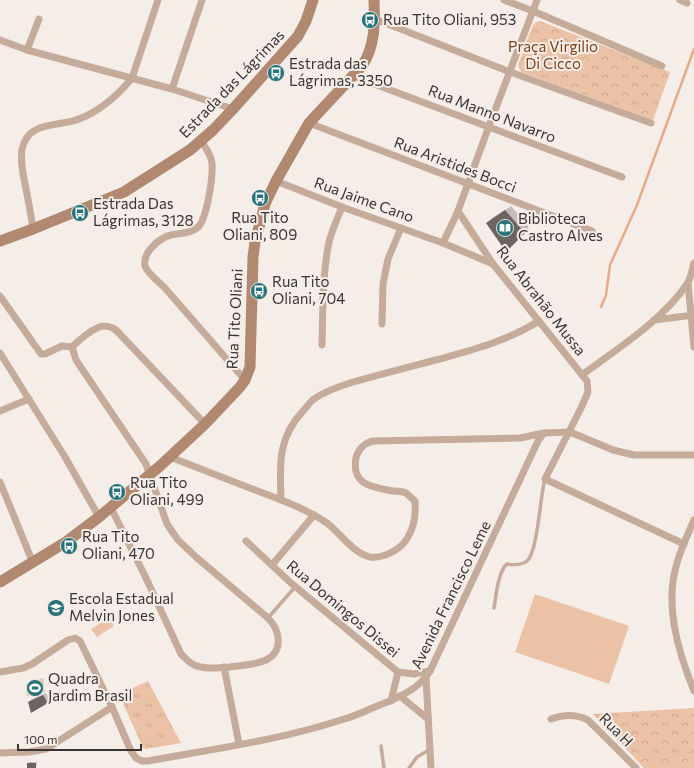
<svg xmlns="http://www.w3.org/2000/svg" width="694" height="768" font-family="Commissioner,sans-serif">
<defs>
<pattern id="forest-crowns" width="20" height="18" patternUnits="userSpaceOnUse"><rect width="20" height="18" fill="#ecc2a7"/><path d="M2 6a3 3 0 1 1 6 0M12 15a3 3 0 1 1 6 0" fill="none" stroke="#cba790"/></pattern>
<pattern id="park-tufts" width="24" height="20" patternUnits="userSpaceOnUse"><rect width="24" height="20" fill="#ecc2a7"/><path d="M3 7l-1-3M5 7V3M7 7l1-3M15 17l-1-3M17 17v-4M19 17l1-3" fill="none" stroke="#cba790"/></pattern>
</defs>
<rect width="100%" height="100%" fill="#f5ede8"/>
<g fill="url(#forest-crowns)">
<polygon points="540,21 670,72 653,120 521,72 518,65 533,25 536,22"/>
<polygon points="694,708 694,768 644,768 593,714"/>
</g>
<polygon fill="url(#park-tufts)" points="148,681 181,743 146,749 143,748 119,694"/>
<g fill="#ecc2a7">
<polygon points="535,594 629,626 609,684 515,652"/>
<polygon points="109,618 114,626 97,637 91,629"/>
<polygon points="43,678 45,692 27,696 26,684"/>
</g>
<g fill="#0003">
<polygon points="511,206 529,227 506,250 488,223 492,218"/>
<polygon points="46,693 50,700 47,703 29,702 32,699"/>
<polygon points="29,762 37,762 36,768 28,768"/>
</g>
<g fill="none" stroke-linecap="round" stroke-linejoin="round">
<polyline stroke="#e7ab85" stroke-width="2.5" points="601,307 606,295 610,265 637,205 694,49"/>
</g>
<g fill="#6b6460">
<polygon points="505,210 525,233 506,252 486,223"/>
<polygon points="43,695 48,703 31,713 28,702"/>
<rect x="27" y="763" width="9" height="5"/>
</g>
<g fill="none" stroke-linecap="round" stroke-linejoin="round">
<g stroke="#c5ab9a" stroke-width="3.5">
<path d="M494,608C496,597 498,571 507,564C513,565 522,565 527,561C538,552 540,495 545,479"/>
<polyline points="268,618 295,587"/>
<polyline points="381,746 384,768"/>
<polyline points="409,768 417,757 429,750"/>
</g>
<g stroke="#c5ab9a" stroke-width="7">
<polyline points="504,0 533,11 662,66"/>
<polyline points="537,0 489,126 458,211 493,264 587,381 588,392 582,406 545,479 684,544"/>
<polyline points="680,0 687,3"/>
<polyline points="375,19 510,72 651,123"/>
<polyline points="0,40 27,50 172,89 233,109"/>
<polyline points="27,50 39,19"/>
<polyline points="353,76 622,177"/>
<polyline points="172,89 202,0"/>
<polyline points="309,123 592,231"/>
<path d="M201,141C206,148 211,155 212,163C213,176 207,221 197,228C190,234 179,233 171,235C159,238 142,253 145,266C148,274 158,281 164,287L245,380"/>
<polyline points="276,181 342,207 443,243 493,264"/>
<path d="M33,229C31,214 28,199 25,184C23,173 20,162 22,150C27,120 59,127 79,119C100,111 118,95 132,78L158,0"/>
<polyline points="443,243 458,211"/>
<polyline points="688,283 694,347"/>
<polyline points="0,296 41,354 45,354 62,346 72,347"/>
<polyline points="654,320 694,315"/>
<polyline points="382,324 383,284 388,259 401,228"/>
<path d="M322,345C323,311 322,276 329,242C332,230 337,219 342,207"/>
<polyline points="0,353 65,457 99,517"/>
<path d="M582,375C617,349 663,320 687,284C691,278 692,270 694,263"/>
<polyline points="0,411 29,399"/>
<path d="M170,457C198,468 227,479 255,490C279,499 305,508 327,523C340,533 354,554 370,557C383,559 402,549 408,537C414,527 416,513 415,501C412,499 409,495 406,493C402,491 397,491 393,491C372,487 351,485 356,458C358,449 365,443 373,441L520,438L544,433L570,432L613,450L634,455H694"/>
<polyline points="0,482 33,563"/>
<path d="M281,500C280,465 277,439 303,411C307,407 310,402 314,399C325,391 340,386 353,382C381,374 409,367 436,360C472,350 507,341 539,321"/>
<path d="M111,508L146,578L181,654C187,660 192,666 201,667C213,670 255,665 266,660C284,651 280,630 268,618L196,557L178,540L167,524L146,464L76,360L72,347C78,341 95,326 104,326C108,326 113,328 116,330L205,424"/>
<path d="M694,520C688,534 681,548 677,563C664,605 678,651 694,691"/>
<polyline points="246,541 291,583 398,672 414,674 430,671"/>
<polyline points="272,565 314,515"/>
<polyline points="224,667 239,744"/>
<path d="M0,672L23,668L32,664L68,640L75,638L80,641L112,707L131,751L136,758L142,761H148C213,749 281,740 344,719C355,716 365,711 375,707C395,699 419,690 430,671L538,441L544,433"/>
<polyline points="426,678 431,768"/>
<polyline points="400,696 428,719"/>
<polyline points="391,701 398,672"/>
<path d="M551,719C564,714 576,714 588,720L636,768"/>
<polyline points="0,753 29,752 46,749 112,707"/>
</g>
<g stroke="#b08970" stroke-width="11">
<polyline points="0,241 33,229 124,192 190,150 213,130 233,109 298,36 306,21 313,0"/>
<path d="M0,582L66,542L99,517L160,466L205,424L240,387L245,380L250,367L253,257L255,242L265,204L276,181L309,123L362,66C375,47 375,23 374,0"/>
</g>
</g>
<defs>
<g id="bus-disc" transform="scale(0.9)"><circle r="9.5" fill="#287279" stroke="#f5ede8"/><path d="M-5-6H5V4H4V6H2V4H-2V6H-4V4H-5ZM-3.5-4V0h7V-4ZM-3.5 1.2v1.5H-2V1.2ZM2 1.2v1.5H3.5V1.2Z" fill="#fff"/></g>
<g id="library-disc" transform="scale(0.9)"><circle r="9.5" fill="#287279" stroke="#f5ede8"/><path d="M-6-4Q-3-5.5-.7-3.5V5Q-3 3-6 4ZM6-4Q3-5.5 .7-3.5V5Q3 3 6 4Z" fill="#fff"/></g>
<g id="school-disc" transform="scale(0.9)"><circle r="9.5" fill="#287279" stroke="#f5ede8"/><path d="M0-5L7-2L0 1L-7-2ZM-4 1L0 2.5L4 1V4Q0 6-4 4Z" fill="#fff"/></g>
<g id="stadium-disc" transform="scale(0.9)"><circle r="9.5" fill="#287279" stroke="#f5ede8"/><path d="M0-5a6.5 5 0 1 0 0 10a6.5 5 0 1 0 0-10ZM-3.5-1.8h7v3.6h-7Z" fill="#fff"/></g>
</defs>
<g fill-rule="evenodd">
<use href="#bus-disc" x="370" y="20"/>
<use href="#bus-disc" x="276" y="73"/>
<use href="#bus-disc" x="260" y="198"/>
<use href="#bus-disc" x="80" y="213"/>
<use href="#library-disc" x="505" y="228"/>
<use href="#bus-disc" x="259" y="291"/>
<use href="#bus-disc" x="117" y="492"/>
<use href="#bus-disc" x="69" y="546"/>
<use href="#school-disc" x="56" y="608"/>
<use href="#stadium-disc" x="35" y="688"/>
</g>
<g text-anchor="middle" stroke-width="4" stroke-linejoin="round" paint-order="stroke">
<g font-size="15" fill="#383533" stroke="#f5ede8" text-anchor="start">
<text x="383" y="25">Rua Tito Oliani, 953</text>
<text x="289" y="69">Estrada das<tspan x="289" dy="17">Lágrimas, 3350</tspan></text>
<text x="93" y="209">Estrada Das<tspan x="93" dy="17">Lágrimas, 3128</tspan></text>
<text x="260" y="223" text-anchor="middle">Rua Tito<tspan x="260" dy="17">Oliani, 809</tspan></text>
<text x="518" y="224">Biblioteca<tspan x="518" dy="17">Castro Alves</tspan></text>
<text x="272" y="287">Rua Tito<tspan x="272" dy="17">Oliani, 704</tspan></text>
<text x="130" y="488">Rua Tito<tspan x="130" dy="17">Oliani, 499</tspan></text>
<text x="82" y="542">Rua Tito<tspan x="82" dy="17">Oliani, 470</tspan></text>
<text x="69" y="604">Escola Estadual<tspan x="69" dy="17">Melvin Jones</tspan></text>
<text x="48" y="684">Quadra<tspan x="48" dy="17">Jardim Brasil</tspan></text>
</g>
<g font-size="15" fill="#7b441b" stroke="#f5ede8">
<text x="553" y="52">Praça Virgilio<tspan x="553" dy="17">Di Cicco</tspan></text>
</g>
<g font-size="15" fill="#383533" stroke="#f5ede8">
<text transform="translate(232 84) rotate(-46)" y="5">Estrada das Lágrimas</text>
<text transform="translate(492 114) rotate(21)" y="5">Rua Manno Navarro</text>
<text transform="translate(455 165) rotate(21)" y="5">Rua Aristides Bocci</text>
<text transform="translate(364 200) rotate(20)" y="5">Rua Jaime Cano</text>
<text transform="translate(541 301) rotate(52)" y="5">Rua Abrahão Mussa</text>
<text transform="translate(235 319) rotate(-87)" y="5">Rua Tito Oliani</text>
<text transform="translate(451 595) rotate(-64)" y="5">Avenida Francisco Leme</text>
<text transform="translate(343 609) rotate(40)" y="5">Rua Domingos Dissei</text>
<text transform="translate(616 730) rotate(45)" y="5">Rua H</text>
</g>
</g>
<path d="M18 744v6h123v-6" fill="none" stroke="#383533" stroke-width="2"/>
<text x="24" y="744" font-size="12" fill="#383533" stroke="#f5ede8" stroke-width="3" paint-order="stroke">100 m</text>
</svg>
